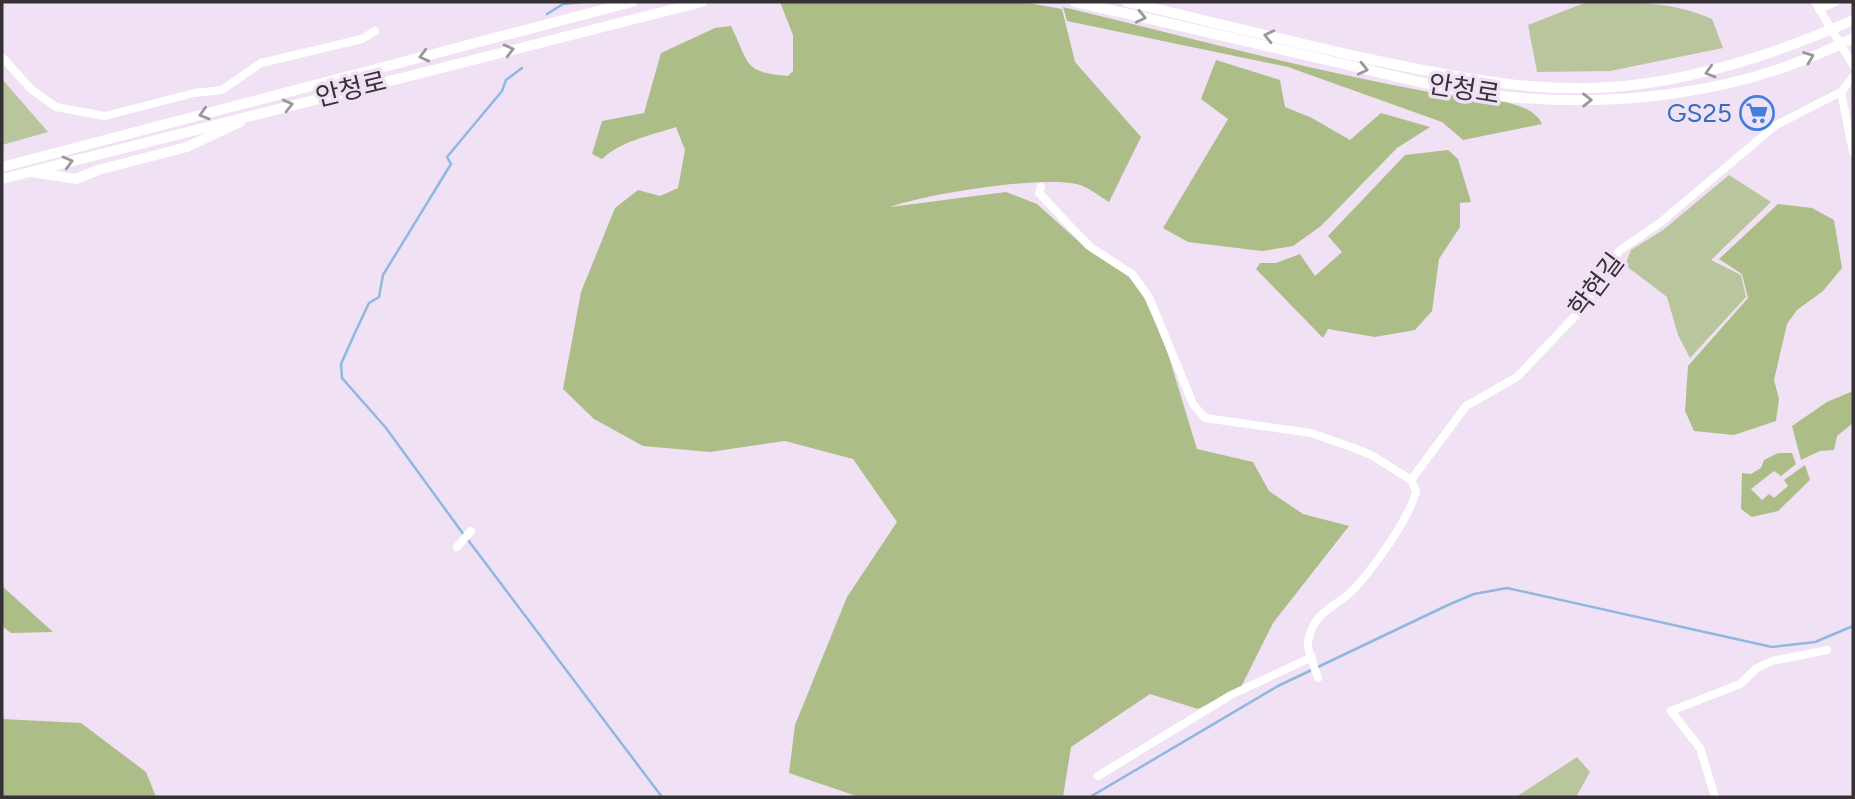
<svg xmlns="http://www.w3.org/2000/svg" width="1855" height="799" font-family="Figtree,'Noto Sans KR',sans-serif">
<rect width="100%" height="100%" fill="#f1e1f4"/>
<g fill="#b9c69d">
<path d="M1587,2C1629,2 1673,1 1712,19L1723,48L1610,71L1537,72L1528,25Z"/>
<polygon points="2,79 48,132 2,145"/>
<polygon points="1729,175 1771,202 1711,260 1741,275 1746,297 1690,358 1678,335 1667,297 1625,265 1631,250 1663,230"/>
<polygon points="1577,757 1590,772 1576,797 1516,797"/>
</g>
<g fill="#adbd88">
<path d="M780,2H1023L1062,9L1075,62L1141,137L1109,202C1099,196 1087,186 1076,184C1038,176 927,194 890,207L1006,192L1037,204L1086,248L1130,277L1144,298L1165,344L1197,449L1253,462L1269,491L1303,514L1349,526L1273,623L1241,687L1198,709L1150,694L1071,747L1063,797H859L789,773L795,725L847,597L897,522L853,459L785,441L710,452L643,446L594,419L563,389L581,292L615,208L638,190L660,196L678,188L685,150L676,127C652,135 621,141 602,159L592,154L602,121L644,113L661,53L715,28L731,26C750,65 743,72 788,76L793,71V35Z"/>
<path d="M1063,7C1186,37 1309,70 1434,93C1461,98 1530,96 1542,124L1463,140L1442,122L1288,67L1067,21Z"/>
<polygon points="1216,60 1280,80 1285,107 1312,118 1350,140 1381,113 1430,127 1397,148 1321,226 1293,246 1262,251 1188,242 1163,228 1228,119 1201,99"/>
<polygon points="1448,150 1458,159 1471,202 1460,203 1460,227 1439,259 1432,311 1415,330 1375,337 1328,329 1323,338 1256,269 1260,263 1276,263 1300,254 1315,276 1342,252 1328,236 1405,155"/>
<polygon points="1778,204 1812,208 1834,220 1842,268 1823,291 1797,310 1787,324 1774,380 1779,399 1776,421 1734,435 1694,431 1685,411 1688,366 1748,298 1742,274 1719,259"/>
<polygon points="1853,391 1853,423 1837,436 1834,450 1820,451 1801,460 1792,426 1827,402"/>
<polygon points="1778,453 1792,453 1796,464 1781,476 1774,471 1751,489 1762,500 1769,494 1774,498 1788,486 1784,480 1805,465 1810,480 1778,511 1752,517 1741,509 1742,473 1751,474 1761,468 1764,460"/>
<polygon points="2,586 53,632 11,633 2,626"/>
<polygon points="2,719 81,723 146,772 156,797 2,797"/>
</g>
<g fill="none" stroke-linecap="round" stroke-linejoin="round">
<g stroke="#8fb8e1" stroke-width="2.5">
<polyline points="547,14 563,4 582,2"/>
<polyline points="464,535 386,428 342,378 341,364 353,337 369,303 379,297 383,275 451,164 447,157 502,91 506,80 522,68"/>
<polyline points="468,540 662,797"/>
<polyline points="1090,797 1278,686 1448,605 1474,594 1507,588 1772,647 1815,642 1853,626"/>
</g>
<g stroke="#fff" stroke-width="8">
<polyline points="1815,2 1853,65"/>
<polyline points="1819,9 1836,2"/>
<polyline points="2,57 31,89 56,107 105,116 194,93 222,90 261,63 362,39 375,31"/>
<polyline points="1841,92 1853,152"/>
<polyline points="1041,187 1039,193 1089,246 1132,274 1149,297 1193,404 1205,418 1311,433 1354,448 1373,456 1411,480"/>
<polyline points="457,547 471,531"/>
<path d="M1318,678C1315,668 1307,652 1308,642C1313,611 1335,608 1353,590C1372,570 1410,518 1416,491L1411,480L1466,406L1517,377L1577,314L1619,251L1661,222L1776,125L1841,92L1853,77"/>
<polyline points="1098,776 1231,695 1312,657"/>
<polyline points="1715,797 1700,748 1671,711 1740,684 1757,668 1772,661 1827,650"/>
</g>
<g stroke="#fff" stroke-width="10">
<path d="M1075,2C1157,20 1240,40 1322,59C1375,71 1428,86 1482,94C1607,110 1740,96 1853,38"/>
<path d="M1127,2C1208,21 1288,41 1369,59C1459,78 1549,97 1641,84C1715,74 1785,50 1853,20"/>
<polyline points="2,167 632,2"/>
<polyline points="32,172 76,179 98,170 187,147 240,122"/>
<polyline points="2,179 702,2"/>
</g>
</g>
<defs><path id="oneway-chevron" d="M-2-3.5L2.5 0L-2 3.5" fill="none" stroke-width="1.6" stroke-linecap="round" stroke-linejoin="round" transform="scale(1.75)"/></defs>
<g stroke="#9a989b">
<use href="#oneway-chevron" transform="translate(1141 17) rotate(13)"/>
<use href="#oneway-chevron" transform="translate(1269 36) rotate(-167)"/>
<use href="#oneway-chevron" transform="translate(509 50) rotate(-14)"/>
<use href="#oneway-chevron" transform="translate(424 56) rotate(166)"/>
<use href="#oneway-chevron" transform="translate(1809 57) rotate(-21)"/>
<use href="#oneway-chevron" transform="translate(1363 69) rotate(13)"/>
<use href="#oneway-chevron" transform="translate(1710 72) rotate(164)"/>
<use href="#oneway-chevron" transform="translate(1587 100) rotate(-1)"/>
<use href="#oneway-chevron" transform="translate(288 105) rotate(-14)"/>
<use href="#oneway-chevron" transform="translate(204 114) rotate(164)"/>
<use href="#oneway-chevron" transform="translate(68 162) rotate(-15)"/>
</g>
<defs>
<g id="supermarket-ring" transform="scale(1.75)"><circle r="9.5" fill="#f1e1f4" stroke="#3f7fe0" stroke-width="1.5"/><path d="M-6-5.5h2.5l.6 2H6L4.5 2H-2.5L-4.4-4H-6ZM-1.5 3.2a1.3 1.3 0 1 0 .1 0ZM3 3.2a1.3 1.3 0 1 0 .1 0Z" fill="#3f7fe0"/></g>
</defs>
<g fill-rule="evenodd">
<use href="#supermarket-ring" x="1757" y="113"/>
</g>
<g text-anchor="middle" stroke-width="7" stroke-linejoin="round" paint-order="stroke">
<g font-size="26" fill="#363037" stroke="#f1e1f4">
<text transform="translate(351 89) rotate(-14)" y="9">안청로</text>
<text transform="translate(1464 89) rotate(9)" y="9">안청로</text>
<text transform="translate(1596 285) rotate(-53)" y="9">학현길</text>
</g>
<g font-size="26" fill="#366cbe" stroke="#f1e1f4" text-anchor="end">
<text x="1732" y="122">GS25</text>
</g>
</g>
<rect width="1855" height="799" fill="none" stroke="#363037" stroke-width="7"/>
</svg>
